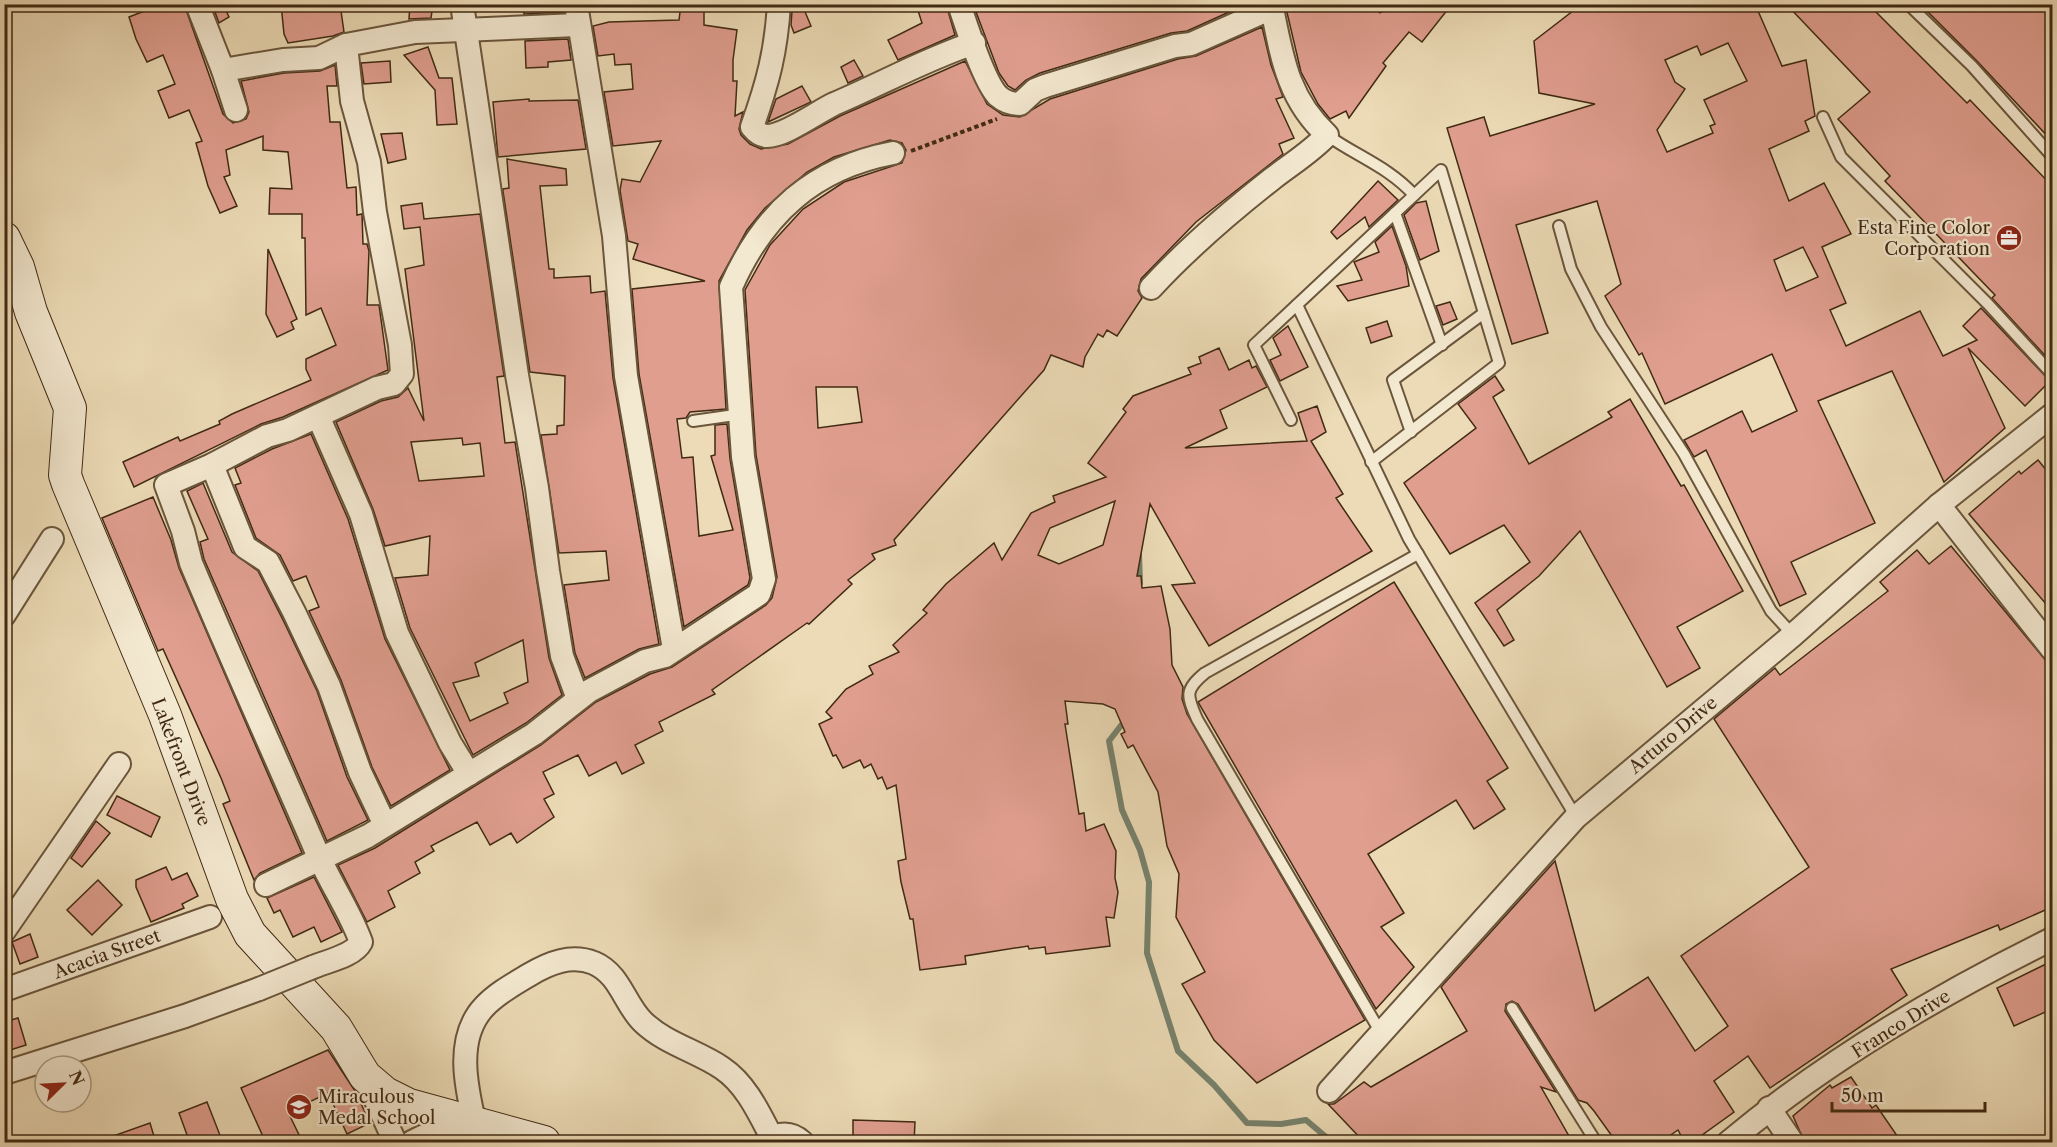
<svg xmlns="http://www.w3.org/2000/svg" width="2057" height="1147" font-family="'Libre Caslon Text',serif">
<rect width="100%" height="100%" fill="#ecdbb6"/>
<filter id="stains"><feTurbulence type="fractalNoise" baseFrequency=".00333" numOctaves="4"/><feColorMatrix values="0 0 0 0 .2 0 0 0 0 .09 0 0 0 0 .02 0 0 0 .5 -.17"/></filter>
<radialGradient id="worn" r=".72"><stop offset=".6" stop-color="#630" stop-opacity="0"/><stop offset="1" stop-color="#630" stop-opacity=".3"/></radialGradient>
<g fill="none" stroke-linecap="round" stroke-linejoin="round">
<g stroke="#76826d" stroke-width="6">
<polyline points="1139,554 1140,583"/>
<polyline points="1126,719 1109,741 1122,810 1140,850 1149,882 1147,953 1178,1051 1214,1085 1247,1123 1281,1124 1306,1120 1332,1142"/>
</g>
</g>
<g fill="#e09e8f" stroke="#402a13" stroke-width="1.5" fill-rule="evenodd">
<polygon points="145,4 184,4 223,114 233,123 246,119 249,112 241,81 284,73 320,71 335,65 337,86 327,86 330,122 340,122 347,188 356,187 357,215 362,214 363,244 367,244 369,251 367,305 379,305 388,370 283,417 261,424 134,487 123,462 178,437 180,441 220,424 219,421 232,414 311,380 306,369 306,359 336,345 321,308 306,315 305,238 302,238 302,214 269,214 270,188 292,189 288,152 263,150 263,136 226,150 230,175 224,177 237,206 220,213 208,186 196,143 202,141 189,110 169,118 158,91 175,84 163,55 147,62 136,39 129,17 147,10"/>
<polygon points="212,4 223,4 229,17 219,23"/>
<polygon points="281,4 340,4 344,32 333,36 288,43 284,34"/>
<polygon points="410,4 433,4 431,18 409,19"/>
<polygon points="523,4 563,4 564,12 524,14"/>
<path d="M681,4H704V25L737,30L733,60V81H737L735,116L743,112L739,129L741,135L750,144L761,149L788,144L840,116L965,61L987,104L1003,115L1020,117L1050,99L1178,59L1196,56L1262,27L1271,65L1283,97L1276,99L1294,138L1279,144L1283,154L1196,222L1141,279L1138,291L1142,298L1117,336L1107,330L1103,337L1098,334L1085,357L1083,367L1051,355L1044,370L894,540L896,545L872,554L875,559L848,580L852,584L809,624L807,623L712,690L715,694L659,722L663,731L635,745L644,763L622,774L616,762L589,776L578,755L543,772L554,794L544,799L554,817L517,843L511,833L490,845L477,822L431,846L434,851L415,862L420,873L388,891L395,907L367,922L338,865L375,848L541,745L596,702L650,674L672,667L766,605L772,598L777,577L756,455L745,290L770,245L803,209L844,182L902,163L906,150L902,143L890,140L834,157L807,172L765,208L747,230L719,281L726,409L690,412L686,418L677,419L682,458L693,457L699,536L733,530L711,456L715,455V425L727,424L730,459L750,578L748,585L684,627L639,374L632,289L705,281L633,259L638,244L628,241L620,190L622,179L640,182L661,141L613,146L604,92L633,89L631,64L615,65L614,54L598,56L593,26L609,22L679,20ZM816,387H857L862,422L818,428Z"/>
<polygon points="916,4 946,4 955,35 898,60 888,40 922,23"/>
<polygon points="973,4 1247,4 1187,31 1171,33 1040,73 1026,80 1015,90 1008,86 999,73"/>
<polygon points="1285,4 1452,4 1422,42 1409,32 1383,63 1386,66 1349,118 1346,111 1330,119 1318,104 1301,72"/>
<path d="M1582,4H1755L1782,66L1806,60L1815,116L1805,121L1809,131L1769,149L1789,201L1824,183L1851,234L1822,247L1846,303L1830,310L1846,346L1920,311L1943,356L1977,340L1963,326L1981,308L2050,381L2025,406L1968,348L2005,428L1944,482L1892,371L1818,401L1875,523L1791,562L1806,594L1780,606L1706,450L1694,457L1684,440L1742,411L1752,432L1797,411L1772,354L1665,404L1642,353L1639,355L1605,296L1621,284L1597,201L1516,225L1548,333L1512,344L1447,128L1484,117L1490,136L1595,104L1539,93L1534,41ZM1728,43L1747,81L1704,100L1715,124L1710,126L1713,133L1667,152L1657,130L1685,89L1675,82L1665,60L1697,46L1701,55ZM1803,247L1818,277L1786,291L1774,260Z"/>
<polygon points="1786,4 1868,4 1967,103 1970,100 2052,186 2052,363 1992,298 1995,295 1885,181 1890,176 1838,119 1870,92"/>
<polygon points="1920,4 2052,4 2052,141 1977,61"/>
<polygon points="803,7 811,26 794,33 791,25 792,11"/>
<polygon points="568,39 571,60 548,62 548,67 526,68 525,41"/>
<polygon points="428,47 439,78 452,78 457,124 437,125 435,90 404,55"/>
<polygon points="854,60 863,76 848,83 841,67"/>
<polygon points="390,61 391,82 364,84 361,63"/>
<polygon points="802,86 811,102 768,122 776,99"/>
<polygon points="529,99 529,101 578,100 586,149 498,157 493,102"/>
<polygon points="402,133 406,159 388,163 381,134"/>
<polygon points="507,159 566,169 567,185 540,186 549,269 554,269 554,278 590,276 591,293 605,291 613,378 659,644 639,649 585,678 575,653 564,585 609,580 606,551 559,553 541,435 557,434 557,426 564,425 565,376 530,372 503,191 503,189 509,188"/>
<polygon points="1378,181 1398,200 1369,227 1365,217 1337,239 1331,232"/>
<polygon points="1426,201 1439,251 1420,260 1404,215 1416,203"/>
<path d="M422,203L424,219L480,214L504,376L497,377L505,443L515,442L549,658L562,695L526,723L473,755L410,628L395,578L428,575L430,536L385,546L373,509L336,422L381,401L398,397L408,388L424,421L405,269L424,265L420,227L404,229L401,206ZM462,438L463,445L480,443L484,476L419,481L411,442ZM523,640L528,682L504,693L508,703L470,721L453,683L479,676L475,663Z"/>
<polygon points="1392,226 1406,266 1409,286 1348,301 1337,286 1362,280 1354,262 1379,252 1375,242"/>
<polygon points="268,249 297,319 291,322 294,329 277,337 266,314"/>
<polygon points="1450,302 1457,319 1443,325 1436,306"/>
<polygon points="1387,321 1392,336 1371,343 1366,328"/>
<polygon points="1288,326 1308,367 1280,381 1270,360 1281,355 1273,338"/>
<path d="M1219,348L1229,370L1249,360L1252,368L1256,366L1267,387L1220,410L1227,428L1185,448L1307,441L1298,413L1317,406L1326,432L1311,441L1343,494L1336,498L1372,551L1209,646L1172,585L1195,583L1150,504L1137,576H1141L1142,588L1161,586L1170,629L1172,665L1183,687L1182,699L1187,714L1365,1020L1257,1083L1214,1040L1182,984L1205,972L1176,917L1179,874L1167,846L1158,792L1133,745L1128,748L1121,734L1125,732L1115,709L1103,704L1065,701L1068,724H1065L1079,814L1084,813L1086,831L1104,824L1116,851L1115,878L1118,892L1114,918L1106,917L1110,946L1046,954L1045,947L1029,949L1028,946L965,956L966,964L920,970L913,919H910L901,882L898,861L906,859L896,785L887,789L882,777L878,779L871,764L864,768L860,760L843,768L836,755L833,756L819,724L832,718L826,712L846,689L873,674L869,666L899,652L893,645L927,613L923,610L946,584L994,543L1002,560L1031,513L1055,502L1053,496L1106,477L1088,463L1126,412L1123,409L1133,396L1191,374L1188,368L1201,363L1199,357ZM1115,501L1103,545L1059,564L1038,555L1050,528Z"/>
<polygon points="1495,376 1504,390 1493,397 1529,464 1612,417 1608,412 1630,399 1681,486 1684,485 1743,591 1677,627 1700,668 1667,687 1580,531 1539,576 1497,610 1514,640 1504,646 1475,603 1530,562 1504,525 1450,554 1404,483 1476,428 1458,404"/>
<polygon points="311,434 348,519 385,639 450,770 391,806 372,767 341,680 309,611 319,607 306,576 293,581 280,555 256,538 235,485 241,483 235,468 272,449"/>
<polygon points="2038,460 2052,477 2052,611 1969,514 2019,471 2021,474"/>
<polygon points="203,483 232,552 258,571 284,622 317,691 347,777 368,820 327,841 204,559 200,542 208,539 187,491"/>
<polygon points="153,497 171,540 179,568 302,853 260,873 254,880 223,804 230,801 221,778 163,649 158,651 102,518"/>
<polygon points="1951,546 2052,668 2052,907 2000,930 1998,925 1891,969 1907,995 1770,1088 1748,1056 1714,1081 1734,1112 1691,1143 1685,1143 1678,1130 1659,1143 1617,1143 1594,1111 1587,1103 1578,1100 1518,1004 1512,1001 1506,1004 1505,1011 1556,1092 1541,1087 1573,1143 1365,1143 1328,1104 1334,1104 1364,1082 1371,1087 1467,1031 1441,987 1555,861 1595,1011 1648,977 1695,1051 1728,1026 1681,956 1809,867 1714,719 1775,668 1780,675 1888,591 1880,582 1917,550 1929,564"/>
<polygon points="1394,582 1508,768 1487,781 1505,809 1474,829 1456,800 1368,854 1404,913 1381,927 1414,967 1376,1009 1198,702"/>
<polygon points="117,796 160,817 151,837 107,815"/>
<polygon points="96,821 110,833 82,867 71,858"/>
<polygon points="166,867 172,880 187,873 198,896 182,904 184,908 151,922 136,887 136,880"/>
<polygon points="314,877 342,932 321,942 314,927 293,937 280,910 274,913 267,898"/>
<polygon points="98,880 122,905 92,935 67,910"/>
<polygon points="30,934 38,957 20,964 12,942"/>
<polygon points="2052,961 2052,1009 2014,1026 1997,988"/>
<polygon points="18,1018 26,1045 4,1052 4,1022"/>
<polygon points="328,1050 355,1091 370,1123 347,1134 328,1093 288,1112 303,1143 266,1143 241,1088"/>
<polygon points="1851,1077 1872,1108 1876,1105 1902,1143 1805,1143 1793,1116 1830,1085 1832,1088"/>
<polygon points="207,1102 223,1143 190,1143 179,1113"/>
<polygon points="853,1120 915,1122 914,1143 853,1143"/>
<polygon points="150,1123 156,1143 102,1143 102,1140"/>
</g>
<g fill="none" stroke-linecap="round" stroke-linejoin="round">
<g stroke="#6b563c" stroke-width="14">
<g id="lane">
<polyline points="1908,4 1972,66 2052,156"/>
<polyline points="1823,117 1841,157 1988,304 2052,374"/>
<path d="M1327,135C1356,156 1389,167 1414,195"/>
<polyline points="1395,213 1442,345"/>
<polyline points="1559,226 1571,269 1601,327 1684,454 1771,611 1793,635"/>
<polyline points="1297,305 1409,539 1576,817"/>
<polyline points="1291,420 1254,345 1441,170 1499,363 1371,462"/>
<polyline points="693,421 742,414"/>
<polyline points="1411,432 1393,380 1484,313"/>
<polyline points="1512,1008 1596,1142"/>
<path d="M1381,1033L1197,719C1187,696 1184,690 1205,673L1418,554"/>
</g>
</g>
<g stroke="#6b563c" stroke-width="26">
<g id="street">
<polyline points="197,4 223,70"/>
<polyline points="462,4 517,375 537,488 548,571 562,656 578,699"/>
<polyline points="576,4 614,236 626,376 674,649"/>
<path d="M779,4C776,52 768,82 752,127C756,132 760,136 767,136C785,136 817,112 834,104C881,84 926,59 974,43"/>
<path d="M959,4C966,25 984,82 998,96C1005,102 1011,104 1020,104L1035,90L1045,86L1175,46L1191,44L1272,8C1282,58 1288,99 1327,135C1310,153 1291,164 1272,179C1230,212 1187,249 1151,288"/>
<polyline points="236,110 223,70 283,60 319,58 346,45"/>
<polyline points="318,416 361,514 397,633 450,743 469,774"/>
<polyline points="212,465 245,547 268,562 294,612 329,686 360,772 385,825"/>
<polyline points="1939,505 2052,649"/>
<polyline points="4,615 52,539"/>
<path d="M266,885L368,836L534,734L589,691L645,661L665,656L759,594L764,579L743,457L731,287C763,214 813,168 893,153"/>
<polyline points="4,931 119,764"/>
<path d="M313,967C327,961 354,956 361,942C349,909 328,880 315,848C274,753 231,659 191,563L183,531L166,485L212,465L267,436L288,430L377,388L394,384L402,374L400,345L375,212L369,162L352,101L346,45L415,32L577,25"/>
<polyline points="4,990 210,917"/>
<polyline points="4,1073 185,1016 259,989"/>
<polyline points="367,1081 395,1142"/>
<polyline points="1329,1091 1576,817 1793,635 1939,505 2052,415"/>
<polyline points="1769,1108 1792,1142"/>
<path d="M475,1125C466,1087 455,1038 484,1007C497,993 514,984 529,975C549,963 571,954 594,963C620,974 625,1005 643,1022C666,1044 697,1051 722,1068C746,1084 759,1113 772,1138"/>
<polyline points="412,1142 436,1130 466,1122"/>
<path d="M767,1142C778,1132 791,1132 802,1142"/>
<path d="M1729,1142C1826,1061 1938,995 2052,939"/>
</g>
</g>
<g stroke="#402a13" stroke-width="34">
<polyline id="secondary" points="4,238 18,267 31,312 70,408 65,475 68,484 165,715 232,899 250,934 336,1028 365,1076 385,1093 409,1105 544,1142"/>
</g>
<g stroke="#402a13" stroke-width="4" stroke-dasharray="4.5 3" stroke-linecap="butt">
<polyline points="1378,4 1381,13"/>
<polyline points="911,151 997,119"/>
</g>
<use href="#lane" stroke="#f3e8d0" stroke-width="10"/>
<use href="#street" stroke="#f3e8d0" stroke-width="22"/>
<use href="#secondary" stroke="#f3e8d0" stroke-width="32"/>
<g stroke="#6b563c" stroke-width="26" stroke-linecap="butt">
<polyline id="street-bridge" points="259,989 313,967"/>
</g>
<use href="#street-bridge" stroke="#f3e8d0" stroke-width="22"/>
</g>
<defs>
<g id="office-disc" transform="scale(1.35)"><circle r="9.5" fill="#8f2418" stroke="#f3e8d0"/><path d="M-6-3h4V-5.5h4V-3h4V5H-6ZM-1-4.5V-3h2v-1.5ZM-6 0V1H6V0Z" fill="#fff"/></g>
<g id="school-disc" transform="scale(1.35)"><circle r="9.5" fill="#8f2418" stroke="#f3e8d0"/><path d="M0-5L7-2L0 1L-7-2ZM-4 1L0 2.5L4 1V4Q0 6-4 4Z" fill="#fff"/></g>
</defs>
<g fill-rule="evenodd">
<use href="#office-disc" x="2009" y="238"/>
<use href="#school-disc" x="299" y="1107"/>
</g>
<g text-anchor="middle" stroke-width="4.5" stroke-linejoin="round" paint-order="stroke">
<g font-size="18" fill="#402a13" stroke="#f3e8d0" text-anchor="end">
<text x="1990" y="234">Esta Fine Color<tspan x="1990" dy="21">Corporation</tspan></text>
<text x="318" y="1103" text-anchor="start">Miraculous<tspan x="318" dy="21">Medal School</tspan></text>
</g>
<g font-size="18" fill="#402a13" stroke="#f3e8d0">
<text transform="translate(1673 735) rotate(-40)" y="6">Arturo Drive</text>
<text transform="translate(181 762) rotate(69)" y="6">Lakefront Drive</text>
<text transform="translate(107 954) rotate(-20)" y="6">Acacia Street</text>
<text transform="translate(1901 1024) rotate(-32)" y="6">Franco Drive</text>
</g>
</g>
<rect width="2057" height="1147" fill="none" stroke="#ecdbb6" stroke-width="24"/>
<rect x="6" y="6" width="2045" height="1135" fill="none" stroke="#402a13" stroke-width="3"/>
<rect x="12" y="12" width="2033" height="1123" fill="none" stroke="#402a13" stroke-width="1.5"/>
<g transform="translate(63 1084) rotate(66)"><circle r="28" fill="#f3e8d0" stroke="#ab9c84" stroke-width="1.5"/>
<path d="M0-4.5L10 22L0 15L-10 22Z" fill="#8f2418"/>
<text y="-9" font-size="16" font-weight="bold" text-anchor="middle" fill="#402a13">N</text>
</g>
<path d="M1832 1102v9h153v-9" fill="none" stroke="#402a13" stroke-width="3"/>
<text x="1841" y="1102" font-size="18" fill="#402a13" stroke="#f3e8d0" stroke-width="4.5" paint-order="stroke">50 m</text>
<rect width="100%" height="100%" filter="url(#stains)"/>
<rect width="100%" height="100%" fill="url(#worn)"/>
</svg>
